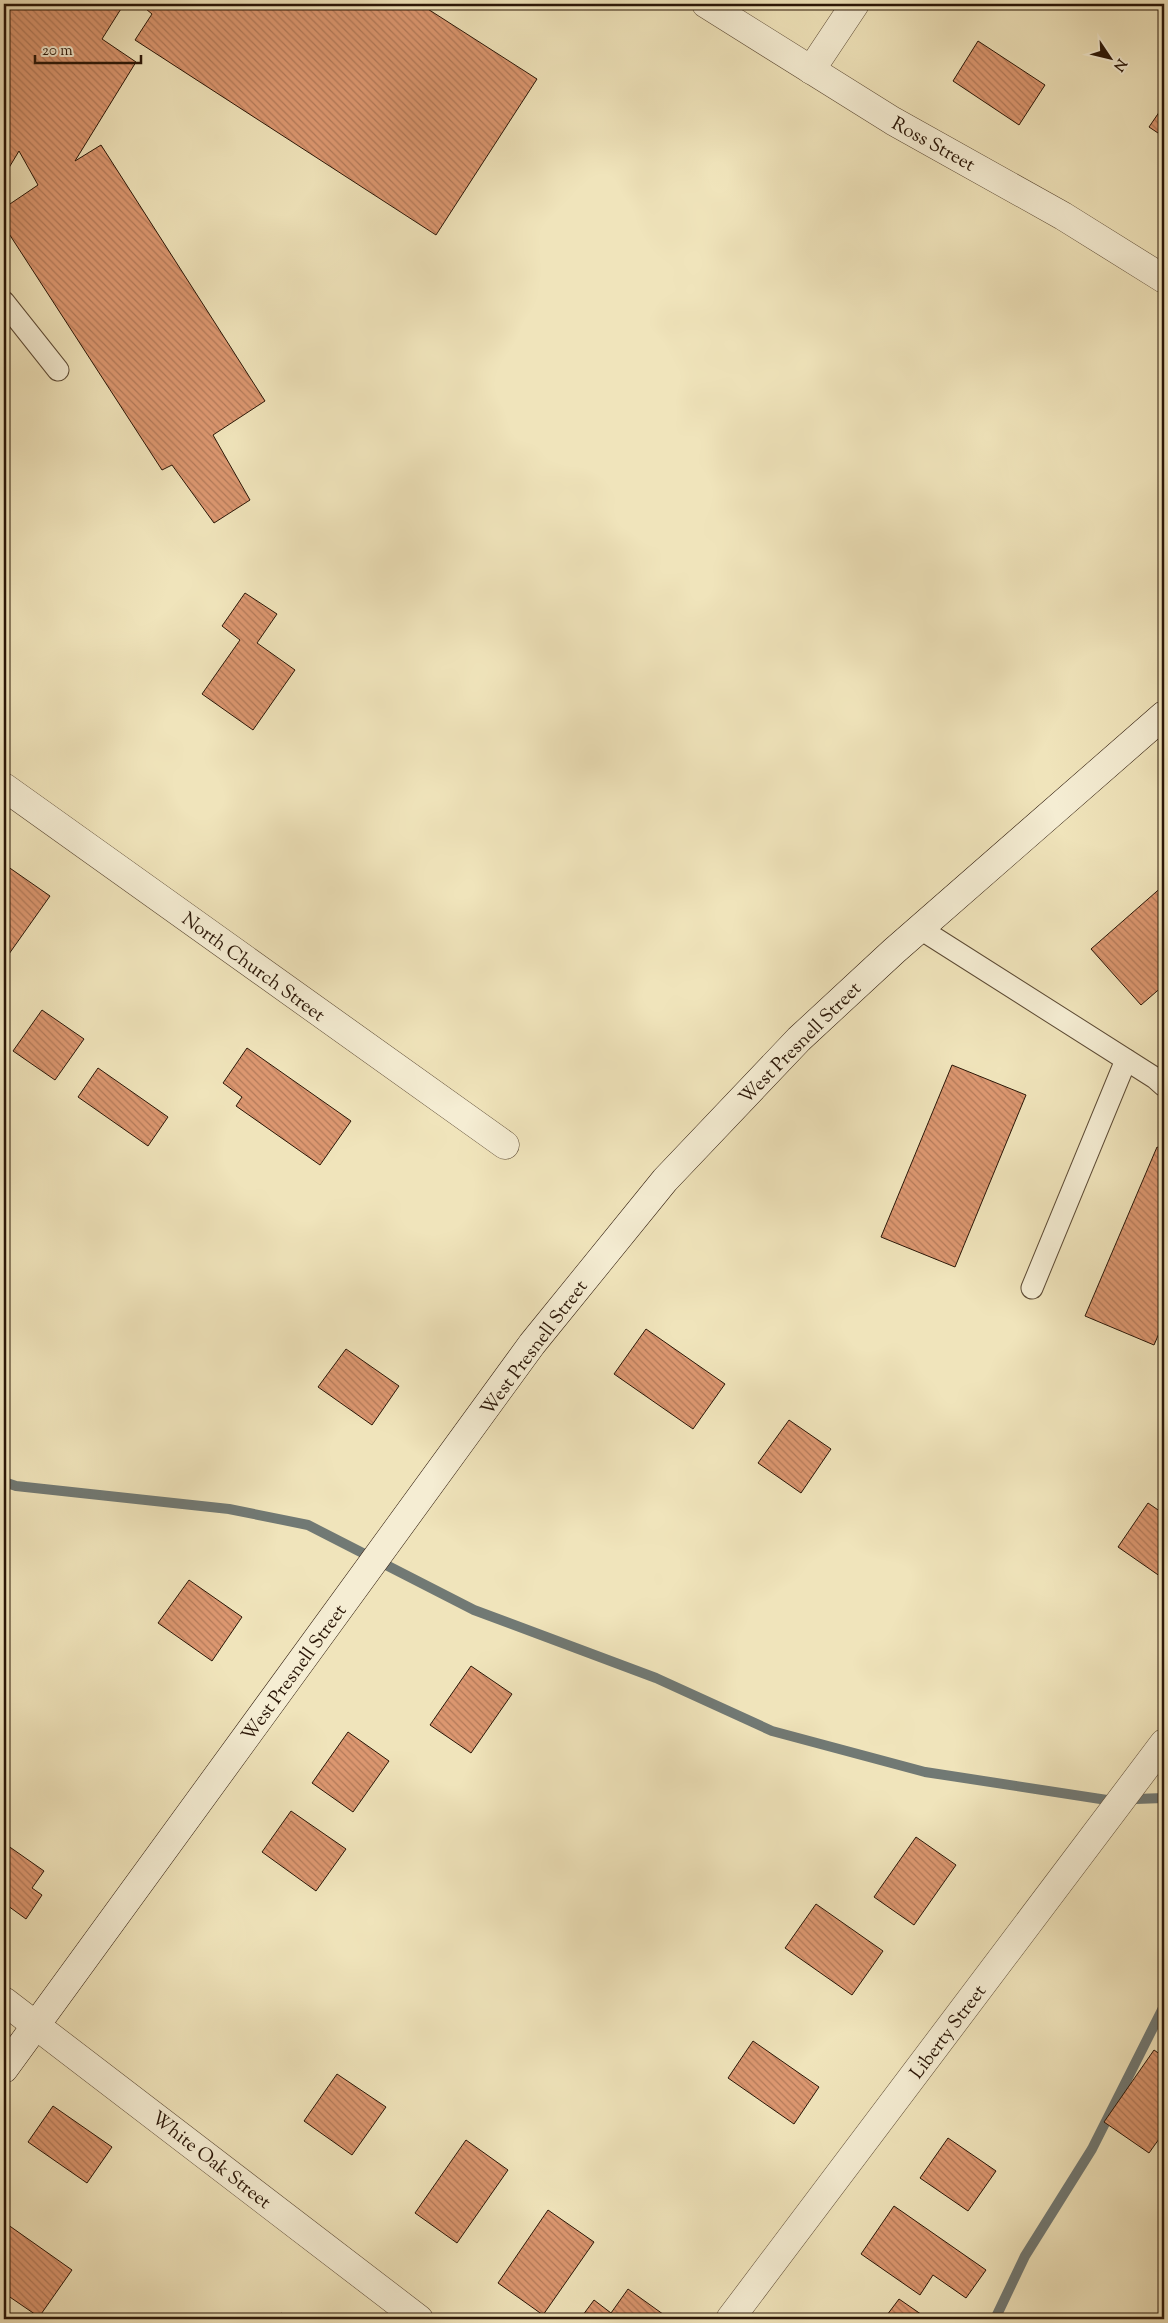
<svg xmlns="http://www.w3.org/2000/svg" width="1168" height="2323" font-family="'Sorts Mill Goudy',serif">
<defs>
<pattern id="building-back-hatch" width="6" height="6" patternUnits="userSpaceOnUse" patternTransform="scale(1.25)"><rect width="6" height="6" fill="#dc9770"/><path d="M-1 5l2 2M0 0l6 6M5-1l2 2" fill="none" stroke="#b37a5a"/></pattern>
</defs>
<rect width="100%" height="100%" fill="#f0e4bb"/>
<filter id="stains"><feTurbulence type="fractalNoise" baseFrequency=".004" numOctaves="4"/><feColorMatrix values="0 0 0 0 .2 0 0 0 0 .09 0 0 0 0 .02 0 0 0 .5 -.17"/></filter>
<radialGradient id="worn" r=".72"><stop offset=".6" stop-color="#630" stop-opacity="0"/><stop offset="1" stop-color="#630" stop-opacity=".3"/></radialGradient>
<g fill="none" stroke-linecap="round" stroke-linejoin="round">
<g stroke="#717974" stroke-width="10">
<polyline points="4,1482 16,1486 229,1509 308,1525 474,1610 656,1678 772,1731 925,1772 1107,1800 1164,1798"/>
<polyline points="995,2319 1025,2256 1092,2149 1164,2006"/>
</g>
</g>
<g fill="url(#building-back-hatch)" stroke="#2a1607">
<polygon points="4,4 124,4 102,39 136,62 75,161 101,145 265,401 213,435 250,500 214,523 172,465 162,470 4,226 4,208 38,185 19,151 4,176"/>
<polygon points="149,4 420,4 537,79 436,235 135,40 152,14 146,9"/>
<polygon points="978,41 1045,85 1019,125 953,81"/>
<polygon points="1164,105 1164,137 1149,127"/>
<polygon points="245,593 277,614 257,643 295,670 253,730 202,694 240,640 222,626"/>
<polygon points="4,864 50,896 4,961"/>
<polygon points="1164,885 1164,985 1141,1005 1091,949"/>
<polygon points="42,1010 84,1039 55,1080 13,1051"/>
<polygon points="247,1048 351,1121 320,1165 236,1106 242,1097 223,1083"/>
<polygon points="952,1065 1026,1095 955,1267 881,1237"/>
<polygon points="98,1068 168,1117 148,1146 78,1097"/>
<polygon points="1157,1147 1164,1150 1164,1322 1154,1345 1085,1316"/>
<polygon points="646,1329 725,1384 693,1429 614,1374"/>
<polygon points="346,1349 399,1386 372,1425 318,1387"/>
<polygon points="789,1420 831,1449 801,1493 758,1463"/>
<polygon points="1148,1503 1164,1514 1164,1579 1118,1547"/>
<polygon points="189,1580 242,1617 212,1661 158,1623"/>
<polygon points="471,1666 512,1694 471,1753 430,1725"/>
<polygon points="348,1732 389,1761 353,1812 312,1783"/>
<polygon points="291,1811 346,1849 316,1891 262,1852"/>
<polygon points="916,1837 956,1865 914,1925 874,1897"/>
<polygon points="4,1843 44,1871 32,1888 42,1895 26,1919 4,1903"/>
<polygon points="816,1904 883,1951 852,1995 785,1948"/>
<polygon points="753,2041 819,2087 794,2124 728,2078"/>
<polygon points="1154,2050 1164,2057 1164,2132 1149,2153 1104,2122"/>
<polygon points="337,2074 386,2107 352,2155 304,2121"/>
<polygon points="53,2106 112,2147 87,2183 28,2142"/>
<polygon points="948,2138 996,2171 968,2211 920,2178"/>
<polygon points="466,2140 508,2170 457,2243 415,2213"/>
<polygon points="894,2206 986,2270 966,2298 933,2275 920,2295 861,2254"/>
<polygon points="548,2210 594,2242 543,2315 498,2283"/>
<polygon points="4,2222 72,2270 39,2317 4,2293"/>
<polygon points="628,2289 667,2317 665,2319 580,2319 594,2300 611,2313"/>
<polygon points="899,2299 928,2319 884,2319"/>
<polygon points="281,2313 290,2319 276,2319"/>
</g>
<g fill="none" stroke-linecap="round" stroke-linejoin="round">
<g stroke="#5c4a34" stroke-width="23">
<g id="lane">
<polyline points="4,302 58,370"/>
<polyline points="919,928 1155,1078 1164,1086"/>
<polyline points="1032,1288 1126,1060"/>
</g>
</g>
<g stroke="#5c4a34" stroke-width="29">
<g id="street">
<polyline points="706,4 893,121 1063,216 1164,279"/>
<polyline points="811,70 855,4"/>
<polyline points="4,787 505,1145"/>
<polyline points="4,2001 419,2319"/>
<polyline points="730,2319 1164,1743"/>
</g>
</g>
<g stroke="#2a1607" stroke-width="29">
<polyline id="secondary" points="4,2069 532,1344 665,1180 799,1039 894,951 1164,715"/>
</g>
<use href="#lane" stroke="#f5edd3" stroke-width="21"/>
<use href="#street" stroke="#f5edd3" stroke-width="28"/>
<use href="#secondary" stroke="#f5edd3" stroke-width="28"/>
</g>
<g text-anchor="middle" stroke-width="4" stroke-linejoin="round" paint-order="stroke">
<g font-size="19" fill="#2a1607" stroke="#f5edd3">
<text transform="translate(934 143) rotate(29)" y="7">Ross Street</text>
<text transform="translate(254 966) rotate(36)" y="7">North Church Street</text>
<text transform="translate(799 1042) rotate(-45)" y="7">West Presnell Street</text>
<text transform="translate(533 1347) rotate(-53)" y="7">West Presnell Street</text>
<text transform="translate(293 1672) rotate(-54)" y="7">West Presnell Street</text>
<text transform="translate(947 2031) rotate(-53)" y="7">Liberty Street</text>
<text transform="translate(212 2159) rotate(38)" y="7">White Oak Street</text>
</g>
</g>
<rect width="1168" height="2323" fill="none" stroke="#f0e4bb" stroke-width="20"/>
<rect x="5" y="5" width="1158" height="2313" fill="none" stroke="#2a1607" stroke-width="2.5"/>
<rect x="10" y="10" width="1148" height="2303" fill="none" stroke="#2a1607"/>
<g transform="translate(1110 58) rotate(125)" stroke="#f5edd3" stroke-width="4" paint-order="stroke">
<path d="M0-4L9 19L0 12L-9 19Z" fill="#2a1607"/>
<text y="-8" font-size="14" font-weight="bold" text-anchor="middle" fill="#2a1607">N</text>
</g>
<path d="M35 55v8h106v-8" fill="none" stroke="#2a1607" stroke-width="2.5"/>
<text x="42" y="55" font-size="15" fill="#2a1607" stroke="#f5edd3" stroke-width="4" paint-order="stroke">20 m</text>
<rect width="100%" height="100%" filter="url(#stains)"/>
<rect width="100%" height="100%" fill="url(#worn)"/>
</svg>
